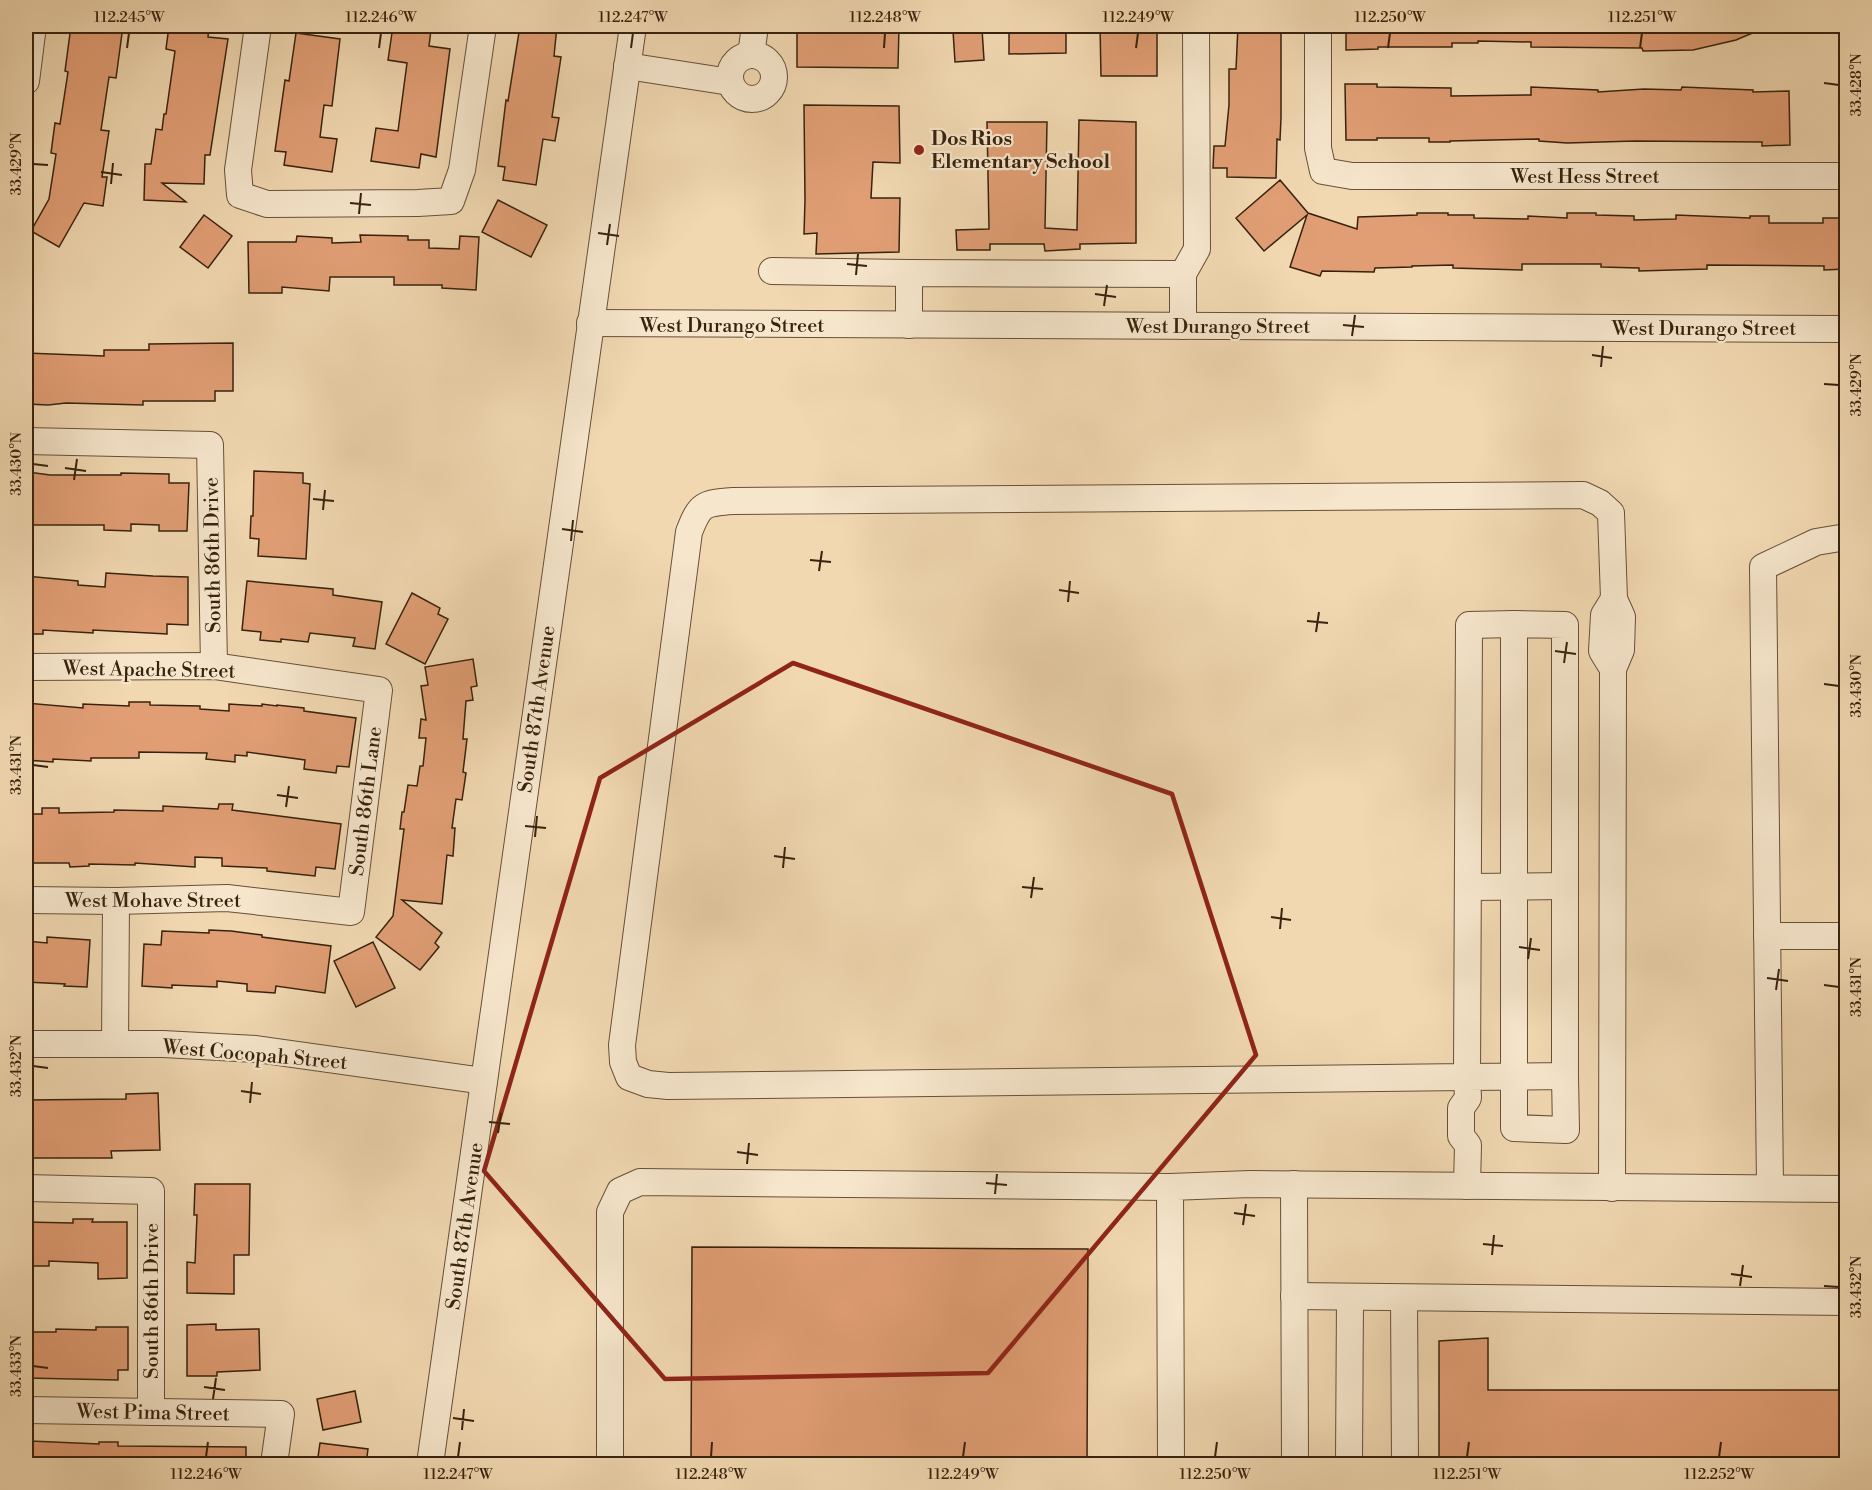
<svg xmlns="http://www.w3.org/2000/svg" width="1872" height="1490" font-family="'Libre Bodoni',serif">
<rect width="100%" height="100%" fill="#f1d8b1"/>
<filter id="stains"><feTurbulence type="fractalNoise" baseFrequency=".00333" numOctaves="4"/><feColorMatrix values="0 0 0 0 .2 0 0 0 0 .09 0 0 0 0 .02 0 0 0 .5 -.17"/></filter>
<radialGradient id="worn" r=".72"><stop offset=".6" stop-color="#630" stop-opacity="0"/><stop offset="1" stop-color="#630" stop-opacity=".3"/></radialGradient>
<g fill="#e19e74" stroke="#38220e" stroke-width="1.5">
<polygon points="71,26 123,26 116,78 109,77 101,130 109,131 102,177 107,177 103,206 84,203 59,247 31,231 49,199 56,154 51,153 55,123 60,124 68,72 65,71"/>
<polygon points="169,26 209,26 208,37 228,39 210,155 205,155 204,184 162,183 186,202 144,200 145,164 151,164 156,129 162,130 164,114 166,114 175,51 166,49"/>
<polygon points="393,26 431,30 429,46 450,49 436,157 421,154 419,168 371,161 376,128 398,131 407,63 388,60"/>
<polygon points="520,26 557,26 554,56 561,57 552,117 559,118 555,141 543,139 536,185 503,180 505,167 498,166 506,100 508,101"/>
<polygon points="797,26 899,26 898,68 797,67"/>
<polygon points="1009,26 1066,26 1066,53 1009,54"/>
<polygon points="1100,26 1157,26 1157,76 1101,76"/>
<polygon points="1238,26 1281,26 1281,118 1280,140 1277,139 1276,178 1227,177 1227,168 1213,168 1214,146 1225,146 1229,105 1229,69 1236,69"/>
<polygon points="1346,26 1769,26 1736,40 1693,50 1643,51 1642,48 1531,47 1531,42 1478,41 1478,43 1452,43 1452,47 1378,47 1378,49 1346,50"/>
<polygon points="982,29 984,60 955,62 953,31"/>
<polygon points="296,33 340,39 332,106 324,105 320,137 337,139 332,172 284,165 286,152 275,151 285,80 289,81"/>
<polygon points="1345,84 1377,84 1377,87 1451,88 1451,96 1531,95 1531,87 1598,90 1598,92 1644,89 1681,90 1682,87 1753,90 1753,92 1789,91 1790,145 1762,146 1762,142 1635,141 1567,143 1539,141 1539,139 1450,141 1450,142 1429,142 1429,138 1377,138 1377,140 1346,140"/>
<polygon points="804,105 899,106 900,163 873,162 871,198 900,198 899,252 816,254 817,233 804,234 805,200"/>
<polygon points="1079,120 1136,122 1136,243 1080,244 1080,249 1045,251 1044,244 990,244 990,250 957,250 956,230 989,229 987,122 1047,122 1045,228 1077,230"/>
<polygon points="1280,180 1308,213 1357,229 1358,217 1417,215 1417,213 1448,213 1448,215 1474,215 1474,218 1528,219 1528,216 1567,218 1567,213 1596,213 1596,215 1634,216 1634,220 1676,219 1676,215 1750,218 1750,216 1769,216 1769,223 1823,223 1823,218 1846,218 1846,269 1824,270 1824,266 1707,265 1707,269 1639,271 1639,268 1601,267 1601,264 1522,264 1522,270 1453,268 1453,265 1412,266 1412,267 1375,268 1374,272 1322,271 1320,276 1290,267 1307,215 1264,251 1236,218"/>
<polygon points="498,200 547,225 531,257 482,232"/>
<polygon points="204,215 232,236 208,268 180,247"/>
<polygon points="360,235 408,236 408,240 429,240 429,248 459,249 460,236 479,237 476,290 442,288 442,285 394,285 394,277 330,277 329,291 282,287 282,293 249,293 248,242 296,242 297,236 332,238 332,243 361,242"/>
<polygon points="233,343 233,391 215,391 215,401 143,401 143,405 66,403 48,405 28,404 28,397 26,397 26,353 104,356 104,350 149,350 149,344"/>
<polygon points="254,471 303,473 303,483 310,484 306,559 258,556 259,539 250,538 251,516 253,516"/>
<polygon points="28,472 50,475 121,475 121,473 169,474 169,483 189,483 187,531 159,531 159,525 131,524 131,531 104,530 104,525 26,525 26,481 27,481"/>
<polygon points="106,573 153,576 188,577 188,625 167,624 167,634 93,630 93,633 43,630 43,634 26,634 26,576 78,581 78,585 105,587"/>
<polygon points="247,581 333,589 333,595 382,602 375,649 353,646 355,638 310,633 308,642 281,639 281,642 260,640 261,632 242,630"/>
<polygon points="412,593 440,608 438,614 448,619 425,664 386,644"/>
<polygon points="473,659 477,686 471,687 473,700 466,701 463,739 467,739 463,772 466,773 462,800 456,799 452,828 455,828 453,856 447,855 442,904 402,900 442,933 435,943 439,947 420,970 376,937 393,916 404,829 400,829 402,812 404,812 408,785 417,786 420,766 423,766 426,738 419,738 421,719 426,720 421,686 428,685 425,667"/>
<polygon points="129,702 150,702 150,705 200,706 200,709 229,711 229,704 262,706 262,704 277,706 277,705 304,708 304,711 356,718 349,767 337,766 336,773 304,769 305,760 247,752 247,756 235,755 235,762 206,759 207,753 139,752 139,758 91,758 91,761 53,759 53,762 26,760 26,703 83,708 83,704 129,706"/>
<polygon points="219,804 233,804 232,810 341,824 335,869 316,867 315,876 267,871 267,868 222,866 222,858 195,857 195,867 135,863 135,865 89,864 89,866 70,867 69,863 26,863 26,814 42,814 42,808 59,808 59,813 114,812 114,810 163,811 163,806 218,809"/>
<polygon points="209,930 231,931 262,935 262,937 331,946 325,993 276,986 275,993 247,991 247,984 217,981 217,987 172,985 172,988 142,986 144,944 161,945 162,931 209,933"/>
<polygon points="47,937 90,940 87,987 64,986 65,984 26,982 26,941 47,943"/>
<polygon points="373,942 395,988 356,1007 334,961"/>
<polygon points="158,1093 160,1150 111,1151 112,1158 26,1158 26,1100 126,1099 126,1094"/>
<polygon points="195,1184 250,1184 249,1255 234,1255 234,1294 187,1293 187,1262 195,1263 197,1215 194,1215"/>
<polygon points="73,1219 93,1219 92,1222 127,1222 127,1278 98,1279 98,1263 49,1261 49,1266 26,1266 26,1222 73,1223"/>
<polygon points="692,1247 1088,1249 1087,1464 691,1464"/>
<polygon points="216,1324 216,1330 259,1329 260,1370 217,1372 217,1376 187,1376 187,1325"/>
<polygon points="96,1327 128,1327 128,1370 118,1370 118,1380 26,1378 26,1332 56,1332 56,1329 96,1330"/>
<polygon points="1488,1338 1488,1390 1846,1390 1846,1464 1439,1464 1439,1341"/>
<polygon points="355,1391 361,1422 323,1430 317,1399"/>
<polygon points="30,1441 99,1444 99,1442 118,1442 118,1446 246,1447 246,1464 26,1464 26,1446 29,1446"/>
<polygon points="320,1443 368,1449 366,1464 317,1464"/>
</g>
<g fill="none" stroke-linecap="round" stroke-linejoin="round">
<g stroke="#665037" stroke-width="28">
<g id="minor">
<polyline points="258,26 238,170 240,195 267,204 418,203 451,201 462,170 483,26"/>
<polyline points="1318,26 1318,148 1323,171 1352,176 1846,176"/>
<circle cx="752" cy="77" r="22"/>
<polyline points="751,55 755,26"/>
<polyline points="627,66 730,82"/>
<polyline points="26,81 33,26"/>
<polyline points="772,271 909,273"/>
<polyline points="1183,274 1197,249 1196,26"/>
<polyline points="590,323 1846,329"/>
<polyline points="909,325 909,273 1183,274 1183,326"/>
<polyline points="26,441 210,445 214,666"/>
<path d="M1514,624L1469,625L1467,1077L668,1086L648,1084L629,1077L623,1062L622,1045L689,532C700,504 703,503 733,501L1583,495L1600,503L1611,513L1614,599L1622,617L1621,650L1613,669L1612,1188"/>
<polyline points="26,667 214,666 379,690 351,912 227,898 116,901 26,900"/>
<polyline points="1613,669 1602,651 1604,615 1614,599"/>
<polyline points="1468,887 1565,886"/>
<polyline points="1767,936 1846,936"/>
<polyline points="26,1044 163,1044 256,1049 484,1081"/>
<polyline points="115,1044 116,901"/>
<polyline points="1294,1184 1295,1464"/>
<polyline points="1467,1186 1468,1145 1461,1136 1461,1108 1468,1098 1467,1077 1565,1076 1566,1130 1514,1128 1514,624 1565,625 1565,1076"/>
<polyline points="26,1188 151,1191 151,1412"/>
<polyline points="1770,1188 1763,567 1816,542 1846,537"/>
<polyline points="1294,1296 1846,1302"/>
<polyline points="1404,1298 1405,1464"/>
<polyline points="26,1410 281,1414 274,1464"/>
<polyline points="430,1464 633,26"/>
<polyline points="610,1464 610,1212 620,1191 640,1182 1170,1187"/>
<polyline points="1171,1464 1170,1187 1250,1184 1846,1189"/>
<polyline points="1349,1464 1350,1297"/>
</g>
</g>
<use href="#minor" stroke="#f6e6cc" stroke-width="26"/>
</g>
<path fill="none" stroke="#8f2418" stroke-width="4.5" stroke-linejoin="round" d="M793,663L1172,794L1256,1055L988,1373L665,1379L484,1171L600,778Z"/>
<path fill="none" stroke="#38220e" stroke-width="2" d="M127,48L129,33M379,48L381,33M631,48L633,33M884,48L885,33M1136,48L1138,33M1388,48L1390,33M1640,48L1642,33M1824,83L1839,85M33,164L48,165M101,172L122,175M111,184L113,163M350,203L371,205M359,214L361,193M598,233L619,236M607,245L610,224M847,264L867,266M856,275L858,254M1095,294L1116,297M1104,306L1107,285M1343,325L1364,327M1352,336L1355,315M1592,355L1612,358M1601,367L1603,346M1824,384L1839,385M33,464L48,466M65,468L86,471M74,480L77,459M313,499L334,501M323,510L325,490M562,529L583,532M571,541L573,520M810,560L831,562M819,571L822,551M1059,590L1079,593M1068,602L1070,581M1307,621L1328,623M1316,632L1319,612M1555,651L1576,654M1564,663L1567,642M1824,684L1839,686M33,765L48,767M277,795L298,798M286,807L289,786M525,826L546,828M535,837L537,816M774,856L795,859M783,868L785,847M1022,887L1043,889M1031,898L1034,877M1271,917L1291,920M1280,929L1282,908M1519,947L1540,950M1528,959L1531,938M1767,978L1788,981M1824,985L1839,987M1776,990L1779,969M33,1066L48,1068M241,1091L261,1094M250,1103L252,1082M489,1122L510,1124M498,1133L501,1113M737,1152L758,1155M747,1164L749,1143M986,1183L1007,1185M995,1194L997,1174M1234,1213L1255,1216M1243,1225L1246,1204M1483,1244L1503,1246M1492,1255L1494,1235M1731,1274L1752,1277M1740,1286L1743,1265M1824,1286L1839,1287M33,1366L48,1368M204,1387L225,1390M213,1399L216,1378M453,1418L474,1421M462,1430L464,1409M206,1457L208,1442M458,1457L460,1442M711,1457L712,1442M963,1457L965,1442M1215,1457L1217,1442M1467,1457L1469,1442M1719,1457L1721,1442"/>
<circle fill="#8f2418" stroke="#f6e6cc" stroke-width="2" cx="919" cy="150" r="6"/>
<g text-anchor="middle" stroke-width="4.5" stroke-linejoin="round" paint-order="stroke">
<g font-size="20" font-weight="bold" fill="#38220e" stroke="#f6e6cc" text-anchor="start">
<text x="931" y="145">Dos Rios<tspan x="931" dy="23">Elementary School</tspan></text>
</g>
<g font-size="20" fill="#38220e" stroke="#f6e6cc">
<text x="1585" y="183">West Hess Street</text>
<text x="732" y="332">West Durango Street</text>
<text x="1218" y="333">West Durango Street</text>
<text x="1704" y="335">West Durango Street</text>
<text transform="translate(212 555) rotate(-91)" y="7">South 86th Drive</text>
<text transform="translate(149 669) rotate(1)" y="7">West Apache Street</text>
<text transform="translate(536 709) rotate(-82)" y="7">South 87th Avenue</text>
<text transform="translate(365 801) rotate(-83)" y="7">South 86th Lane</text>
<text x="153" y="907">West Mohave Street</text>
<text transform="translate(255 1054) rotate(5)" y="7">West Cocopah Street</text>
<text transform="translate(464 1226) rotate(-82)" y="7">South 87th Avenue</text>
<text transform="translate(151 1301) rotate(-90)" y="7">South 86th Drive</text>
<text transform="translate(153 1412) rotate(1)" y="7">West Pima Street</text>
</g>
</g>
<rect width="1872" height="1490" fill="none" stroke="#f1d8b1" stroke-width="66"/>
<rect x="33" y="33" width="1806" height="1424" fill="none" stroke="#38220e" stroke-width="2"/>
<g font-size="15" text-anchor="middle" fill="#38220e">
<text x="129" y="22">112.245°W</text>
<text x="381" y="22">112.246°W</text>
<text x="633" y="22">112.247°W</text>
<text x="885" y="22">112.248°W</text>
<text x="1138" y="22">112.249°W</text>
<text x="1390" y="22">112.250°W</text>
<text x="1642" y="22">112.251°W</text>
<text transform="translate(1856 85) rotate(-90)" y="5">33.428°N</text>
<text transform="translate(16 164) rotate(-90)" y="5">33.429°N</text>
<text transform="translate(1856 385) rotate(-90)" y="5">33.429°N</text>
<text transform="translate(16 464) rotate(-90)" y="5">33.430°N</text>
<text transform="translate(1856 686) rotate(-90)" y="5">33.430°N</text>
<text transform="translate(16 765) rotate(-90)" y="5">33.431°N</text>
<text transform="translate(1856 987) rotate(-90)" y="5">33.431°N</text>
<text transform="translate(16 1066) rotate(-90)" y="5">33.432°N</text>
<text transform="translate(1856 1287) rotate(-90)" y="5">33.432°N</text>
<text transform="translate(16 1366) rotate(-90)" y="5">33.433°N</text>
<text x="206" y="1479">112.246°W</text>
<text x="458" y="1479">112.247°W</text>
<text x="711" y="1479">112.248°W</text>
<text x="963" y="1479">112.249°W</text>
<text x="1215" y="1479">112.250°W</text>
<text x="1467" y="1479">112.251°W</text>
<text x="1719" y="1479">112.252°W</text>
</g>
<rect width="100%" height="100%" filter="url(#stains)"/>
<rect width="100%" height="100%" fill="url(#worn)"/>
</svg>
